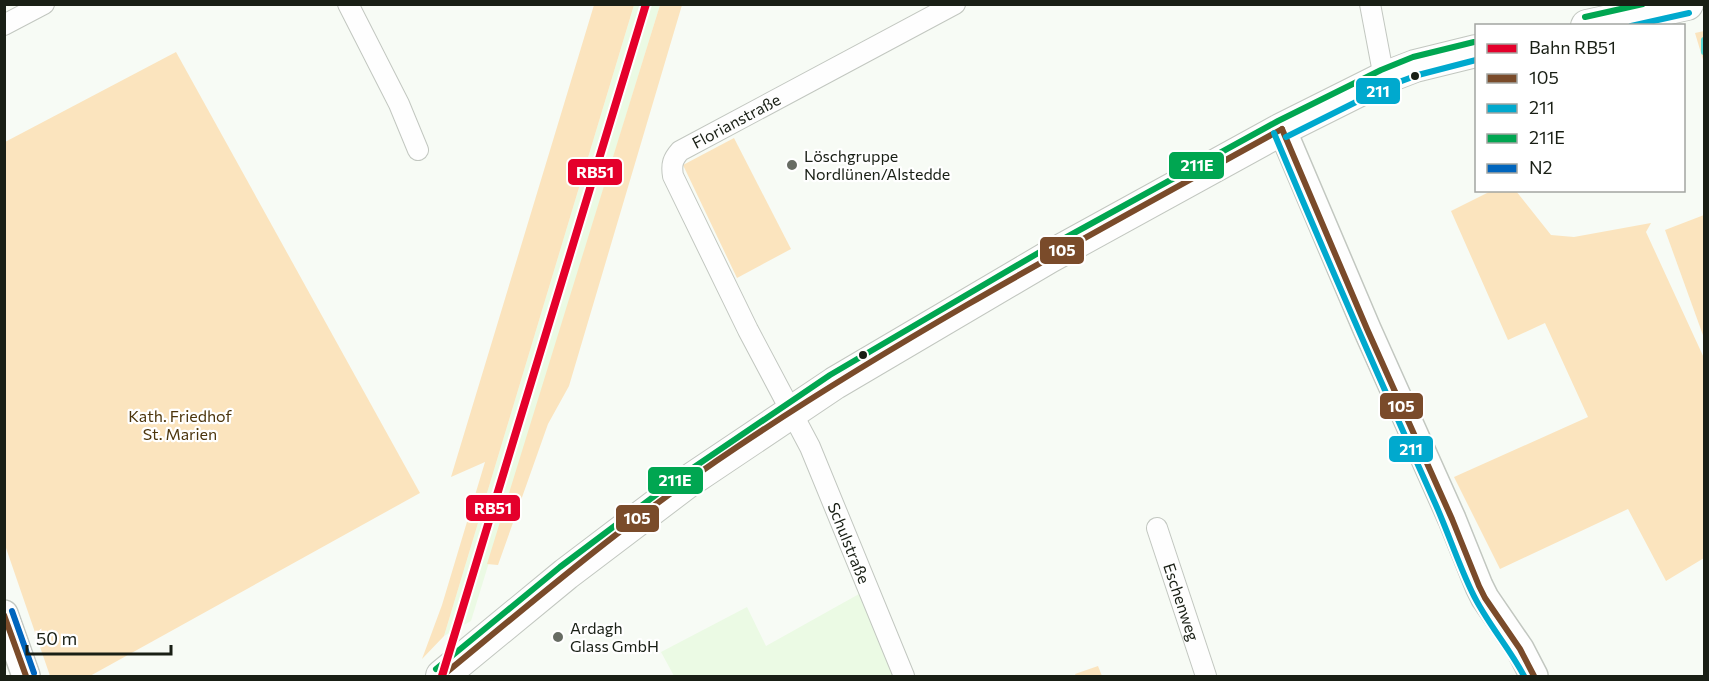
<svg xmlns="http://www.w3.org/2000/svg" width="1709" height="681" font-family="Commissioner,sans-serif">
<rect width="100%" height="100%" fill="#f7fbf5"/>
<g fill="#ebfae4">
<polygon points="634,5 660,5 471,621 444,636"/>
<polygon points="859,594 895,676 674,676 661,652 747,607 766,646"/>
</g>
<g fill="#fbe4be">
<polygon points="594,5 634,5 444,636 422,659 442,605 485,462 451,477"/>
<polygon points="660,5 682,5 569,386 548,424 498,565 487,564"/>
<polygon points="1704,31 1704,63 1695,33"/>
<polygon points="176,52 420,493 90,676 50,676 5,545 5,142"/>
<polygon points="734,138 791,249 737,278 683,165"/>
<polygon points="1493,190 1516,191 1551,235 1574,237 1651,223 1646,232 1704,358 1704,558 1666,581 1628,509 1500,569 1454,477 1588,417 1545,323 1508,340 1451,211"/>
<polygon points="1704,215 1704,338 1665,230"/>
<polygon points="1098,666 1102,676 1076,676 1075,674"/>
</g>
<g fill="none" stroke-linecap="round" stroke-linejoin="round">
<polyline stroke="#5edbd7" stroke-width="6" points="1704,40 1704,52"/>
<g stroke="#c2c7c0" stroke-width="22">
<g id="street">
<polyline points="348,4 399,104 418,150"/>
<polyline points="1370,4 1384,78"/>
<polyline points="4,25 44,4"/>
<path id="s1" d="M1157,528L1206,676"/>
<path id="s2" d="M904,676L810,447L748,330L673,176C671,164 673,159 680,151L955,4"/>
</g>
</g>
<g stroke="#c2c7c0" stroke-width="30">
<g id="secondary">
<polyline points="1282,129 1367,329 1452,519 1479,586 1485,598 1520,649 1534,676"/>
<polyline points="4,614 26,676"/>
</g>
</g>
<g stroke="#c2c7c0" stroke-width="34">
<g id="primary">
<polyline points="1587,26 1687,4"/>
<polyline points="442,676 566,574 686,483 835,383 1049,257 1282,129 1384,78 1415,66 1476,51"/>
</g>
</g>
<use href="#street" stroke="#fefefe" stroke-width="20"/>
<use href="#secondary" stroke="#fefefe" stroke-width="27"/>
<use href="#primary" stroke="#fefefe" stroke-width="32"/>
<g stroke="#fff" stroke-width="10">
<g id="bus-1">
<polyline points="1282,129 1367,329 1452,519 1479,586 1485,598 1520,649 1534,676"/>
<polyline points="4,615 26,676"/>
<path d="M442,676C538,597 633,516 737,447C912,330 1098,231 1282,129"/>
</g>
</g>
<g stroke="#fff" stroke-width="10">
<g id="bus-2">
<polyline points="1631,26 1689,13"/>
<path d="M1274,133C1326,257 1380,380 1435,503C1448,532 1458,563 1472,592C1486,622 1509,647 1524,676"/>
<polyline points="1286,137 1388,86 1418,75 1476,60"/>
</g>
</g>
<g stroke="#fff" stroke-width="10">
<g id="bus-3">
<polyline points="1585,17 1643,4"/>
<polyline points="436,669 560,567 681,476 830,375 1045,249 1278,121 1381,70 1413,57 1474,42"/>
</g>
</g>
<g stroke="#fff" stroke-width="10">
<polyline id="bus-4" points="12,611 34,673"/>
</g>
<use href="#bus-1" stroke="#7a4b2a" stroke-width="6"/>
<use href="#bus-2" stroke="#00a9ce" stroke-width="6"/>
<use href="#bus-3" stroke="#00a651" stroke-width="6"/>
<use href="#bus-4" stroke="#0065bd" stroke-width="6"/>
<g stroke="#fff" stroke-width="12">
<polyline id="rail-1" points="442,676 646,4"/>
</g>
<use href="#rail-1" stroke="#e4002b" stroke-width="8"/>
</g>
<g fill="#191f15" stroke="#fff" stroke-width="2">
<circle cx="1415" cy="76" r="5"/>
<circle cx="863" cy="355" r="5"/>
</g>
<g fill="#676c63" stroke="#fff" stroke-width="2">
<circle cx="792" cy="165" r="6"/>
<circle cx="558" cy="637" r="6"/>
</g>
<g text-anchor="middle" stroke-width="4.5" stroke-linejoin="round" paint-order="stroke">
<g font-size="16" fill="#191f15" stroke="#fff">
<text dy="6" stroke="none"><textPath href="#s2" startOffset="642">Florianstraße</textPath></text>
<text transform="translate(849 543) rotate(68)" y="6">Schulstraße</text>
<text dy="6" stroke="none"><textPath href="#s1" startOffset="78">Eschenweg</textPath></text>
</g>
<g font-size="16" fill="#191f15" stroke="#fff" text-anchor="start">
<text x="804" y="162">Löschgruppe<tspan x="804" dy="18">Nordlünen/Alstedde</tspan></text>
<text x="570" y="634">Ardagh<tspan x="570" dy="18">Glass GmbH</tspan></text>
</g>
<g font-size="16" fill="#4c350c" stroke="#fff">
<text x="180" y="422">Kath. Friedhof<tspan x="180" dy="18">St. Marien</tspan></text>
</g>
</g>
<g stroke="#fff" stroke-width="2">
<rect x="1355" y="77" width="46" height="28" rx="6" fill="#00a9ce"/>
<rect x="1168" y="151" width="57" height="29" rx="6" fill="#00a651"/>
<rect x="567" y="158" width="56" height="28" rx="6" fill="#e4002b"/>
<rect x="1039" y="236" width="46" height="29" rx="6" fill="#7a4b2a"/>
<rect x="1379" y="392" width="45" height="28" rx="6" fill="#7a4b2a"/>
<rect x="1388" y="435" width="46" height="28" rx="6" fill="#00a9ce"/>
<rect x="647" y="466" width="57" height="29" rx="6" fill="#00a651"/>
<rect x="465" y="494" width="56" height="28" rx="6" fill="#e4002b"/>
<rect x="615" y="504" width="45" height="29" rx="6" fill="#7a4b2a"/>
</g>
<g font-size="16" text-anchor="middle" font-weight="bold" fill="#fff">
<text x="1378" y="97">211</text>
<text x="1197" y="171">211E</text>
<text x="595" y="178">RB51</text>
<text x="1062" y="256">105</text>
<text x="1401" y="412">105</text>
<text x="1411" y="455">211</text>
<text x="675" y="486">211E</text>
<text x="493" y="514">RB51</text>
<text x="637" y="524">105</text>
</g>
<rect width="1709" height="681" fill="none" stroke="#191f15" stroke-width="12"/>
<rect x="1475" y="24" width="210" height="168" fill="#ffffff" stroke="#a3a5a1" stroke-width="1.5"/>
<rect x="1487" y="44" width="30" height="9" fill="#e4002b" stroke="#a3a5a1" stroke-width="1.5"/>
<text x="1529" y="54" font-size="18" fill="#191f15">Bahn RB51</text>
<rect x="1487" y="74" width="30" height="9" fill="#7a4b2a" stroke="#a3a5a1" stroke-width="1.5"/>
<text x="1529" y="84" font-size="18" fill="#191f15">105</text>
<rect x="1487" y="104" width="30" height="9" fill="#00a9ce" stroke="#a3a5a1" stroke-width="1.5"/>
<text x="1529" y="114" font-size="18" fill="#191f15">211</text>
<rect x="1487" y="134" width="30" height="9" fill="#00a651" stroke="#a3a5a1" stroke-width="1.5"/>
<text x="1529" y="144" font-size="18" fill="#191f15">211E</text>
<rect x="1487" y="164" width="30" height="9" fill="#0065bd" stroke="#a3a5a1" stroke-width="1.5"/>
<text x="1529" y="174" font-size="18" fill="#191f15">N2</text>
<path d="M27 645v9h144v-9" fill="none" stroke="#191f15" stroke-width="3"/>
<text x="36" y="645" font-size="18" fill="#191f15" stroke="#ffffff" stroke-width="4.5" paint-order="stroke">50 m</text>
</svg>
